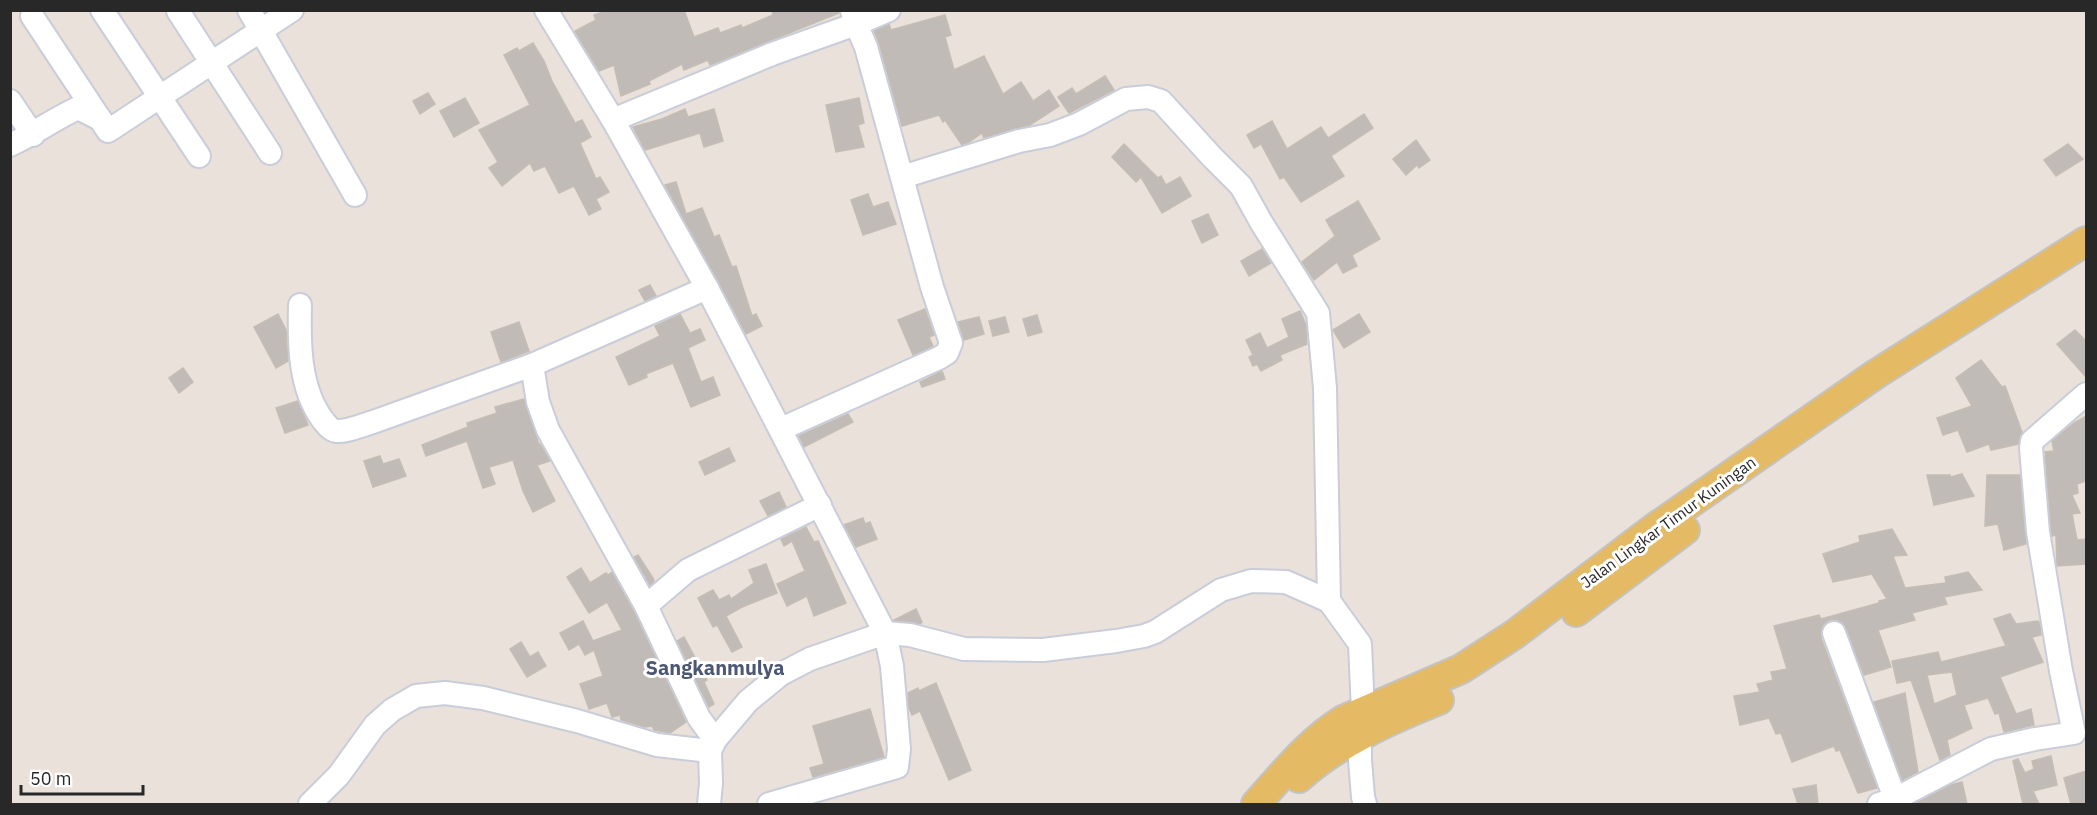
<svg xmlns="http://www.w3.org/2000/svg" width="2097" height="815" font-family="'IBM Plex Sans',sans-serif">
<rect width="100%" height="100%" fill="#e9e1da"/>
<g fill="#c1bbb7" stroke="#c4bdb4" stroke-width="1.5" fill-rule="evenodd">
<polygon points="609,10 684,10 694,37 718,28 720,33 741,25 742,28 773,15 772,10 839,10 839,13 710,65 708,60 684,70 682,64 649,81 650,84 621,96 614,65 599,71 575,31 596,20 594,15"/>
<polygon points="945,15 951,35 945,37 954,70 984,56 1003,94 1021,82 1033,101 1049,90 1059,106 1030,125 984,138 982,133 969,142 962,145 945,120 943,122 939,115 902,126 879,43 874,31 889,24 891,30"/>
<polygon points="533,43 544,61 552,81 575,123 582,120 591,137 580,143 596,179 600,177 609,192 596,199 601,209 589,215 574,186 559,193 545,166 534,171 530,163 502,186 489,168 498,162 479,130 530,105 504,55 517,48 519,51"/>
<polygon points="1105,76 1114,90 1069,113 1058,97 1072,88 1076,94"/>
<polygon points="428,93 435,104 420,114 413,101"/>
<polygon points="465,98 479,123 454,137 440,111"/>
<polygon points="859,98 864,123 858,125 864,147 836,152 826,105"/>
<polygon points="685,109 688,117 714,109 723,141 704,147 700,133 645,150 633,127 662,119"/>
<polygon points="1364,114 1373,128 1331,156 1344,176 1301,202 1284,177 1280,179 1261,144 1254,148 1247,135 1272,121 1287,149 1321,127 1328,138"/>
<polygon points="1416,140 1430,160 1419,168 1417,165 1406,175 1393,159"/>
<polygon points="1124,144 1158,178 1161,176 1166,185 1180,177 1191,196 1162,213 1141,177 1136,182 1112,157"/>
<polygon points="2068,144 2083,159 2056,176 2044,160"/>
<polygon points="676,182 686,214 702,208 714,237 719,235 732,267 736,266 752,316 756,314 762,326 746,334 665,185"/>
<polygon points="868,194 873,207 888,202 896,224 863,235 851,200"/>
<polygon points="1358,201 1380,239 1352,255 1357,266 1343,273 1337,262 1314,280 1302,262 1335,236 1326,220"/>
<polygon points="1208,214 1218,235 1202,243 1192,221"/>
<polygon points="1262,249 1271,263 1249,276 1241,261"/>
<polygon points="650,285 656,296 645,301 639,290"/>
<polygon points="925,309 934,335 929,337 933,346 913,355 898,320"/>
<polygon points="1300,311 1306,325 1307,344 1280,355 1282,360 1261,371 1257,364 1253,366 1249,357 1253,355 1246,340 1260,333 1267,348 1289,337 1282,319"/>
<polygon points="278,314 286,330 288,361 276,368 254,327"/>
<polygon points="680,314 690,333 700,329 705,340 688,348 701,382 713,377 720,395 691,407 673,363 646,374 647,377 629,385 616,357 660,336 655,326"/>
<polygon points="1359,314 1370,332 1344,348 1333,330"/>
<polygon points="1037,315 1042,332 1028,336 1023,319"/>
<polygon points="979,317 984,334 964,340 958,322"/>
<polygon points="1005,317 1009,332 993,336 989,321"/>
<polygon points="519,322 529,351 501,362 491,332"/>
<polygon points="2075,330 2086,341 2086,377 2057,344"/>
<polygon points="1981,360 2002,387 2005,386 2022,432 2018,444 1991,450 1989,444 1967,452 1958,430 1943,435 1937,418 1972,406 1956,378"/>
<polygon points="183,368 193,382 179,393 169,378"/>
<polygon points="942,371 945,379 922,387 920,382"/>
<polygon points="524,399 539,445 540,444 550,461 537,465 555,501 533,512 523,491 513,460 489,467 495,484 483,488 467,441 426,456 422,445 468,427 467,423 497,413 495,407"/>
<polygon points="298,401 308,425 285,433 276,408"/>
<polygon points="848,414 853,422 804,447 799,436"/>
<polygon points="2086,416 2086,481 2077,484 2078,493 2072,495 2080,513 2072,514 2077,540 2086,539 2086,564 2057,566 2056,535 2052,536 2051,530 2045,452 2054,451 2052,441 2074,423"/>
<polygon points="729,448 735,461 705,475 699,462"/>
<polygon points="380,456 383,464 399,459 406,476 373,487 364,461"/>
<polygon points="1962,474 1974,496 1934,505 1927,475 1950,475 1951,477"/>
<polygon points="1987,475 2020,475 2026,544 2004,550 1998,524 1985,526"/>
<polygon points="779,492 786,507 768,516 760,501"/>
<polygon points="863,518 865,524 870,522 877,539 856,547 844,525"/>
<polygon points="806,527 814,542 818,541 846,603 814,616 807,596 787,606 777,584 805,571 792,541 784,546 781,539"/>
<polygon points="1892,529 1907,555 1893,556 1905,588 1946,583 1945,577 1968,572 1982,590 1944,597 1947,604 1912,613 1915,620 1878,630 1891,667 1864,675 1843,623 1837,620 1830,620 1823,625 1821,631 1821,638 1877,788 1858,793 1840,750 1836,751 1834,746 1792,762 1781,733 1776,734 1769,718 1740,725 1734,696 1760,692 1757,684 1773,680 1771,672 1787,669 1774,626 1819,615 1821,619 1879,603 1879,601 1887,599 1872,574 1833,582 1823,554 1860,542 1859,536"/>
<polygon points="638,555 653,578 654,581 650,585 634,557"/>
<polygon points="766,564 777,593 742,607 726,616 742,647 732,652 717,625 713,627 698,598 713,590 719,600 729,595 731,599 754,583 749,570"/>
<polygon points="581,568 590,583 606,573 608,575 612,572 634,612 686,722 670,733 654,730 652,726 645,727 621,720 620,715 612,717 607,703 589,709 580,684 603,676 594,650 585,655 579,644 569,650 560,633 583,621 593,641 622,630 607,602 589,613 567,577"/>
<polygon points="916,609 922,622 920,624 894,620"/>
<path d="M2010,614L2016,624L2038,621L2040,624L2041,635L2032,637L2043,662L2000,677L2016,714L2031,709L2034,725L2004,732L1999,713L1995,714L1988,698L1964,705L1972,728L1947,740L1950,755L1940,760L1911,680L1897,683L1892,661L1938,652L1941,662L2006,646L1994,619ZM1952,672L1957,695L1934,704L1927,675Z"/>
<polygon points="684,637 707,680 704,682 714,704 709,707 677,641"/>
<polygon points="521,642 530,657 538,652 546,666 527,677 510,649"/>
<polygon points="936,683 971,770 949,780 920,711 912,715 909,708 908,693 918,688 919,691"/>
<polygon points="1905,693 1918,772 1902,780 1874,702"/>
<polygon points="870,709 884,757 813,777 810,768 824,764 813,726"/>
<polygon points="2051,756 2057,785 2033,791 2039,804 2023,804 2013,761 2018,759 2025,773 2034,769 2032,761"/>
<polygon points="2086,771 2086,804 2071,804 2064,778"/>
<polygon points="1962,782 1967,804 1914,804 1951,785"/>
<polygon points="1816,785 1818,804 1798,804 1793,789"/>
</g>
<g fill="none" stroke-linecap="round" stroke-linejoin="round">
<g stroke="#c9cdd9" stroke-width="26">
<g id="minor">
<polyline points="102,10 199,156"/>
<polyline points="249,10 355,195"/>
<polyline points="546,10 613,120 707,288 885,633 910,635 964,649 1043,650 1116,641 1144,636 1155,632 1221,590 1251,581 1286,582 1329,601 1360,644 1363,711 1360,738 1360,760 1363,797 1365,804"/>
<polyline points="178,11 270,153"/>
<polyline points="852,11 856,24 889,10"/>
<polyline points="32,16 108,131 292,10"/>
<polyline points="10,101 33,135"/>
<polyline points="613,120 772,54 856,24 866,47 932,287 951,343 947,353 939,358 781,429"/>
<path d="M10,145C34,134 54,119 78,108L100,119"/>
<polyline points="902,177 1019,141 1050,135 1079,124 1126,99 1148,97 1161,101 1212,157 1241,186 1261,222 1318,313 1325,388 1329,601"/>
<polyline points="707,288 532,365 538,402 548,430 646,606 699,718 715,740"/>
<path d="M300,305C299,343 299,387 322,419C326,424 330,430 336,431C348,432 362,425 373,422L532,365"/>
<polyline points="646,606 688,570 820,505"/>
<polyline points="1834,633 1897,804"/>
<polyline points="310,804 339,775 375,725 392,710 416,696 445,693 483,698 577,721 657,745 710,751"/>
<polyline points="709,804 711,783 710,751 715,740 748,701 781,674 810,659 885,633 892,666 899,749 897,767 769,804"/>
<polyline points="1879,804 1895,799 1991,749 2035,739 2074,733 2061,671 2038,532 2031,448 2032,441 2086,394"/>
</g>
</g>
<g stroke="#c3c3c3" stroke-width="32">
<g id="major">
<polyline points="1576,612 1685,530"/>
<path d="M1299,778C1337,743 1392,719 1439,700"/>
<path d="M1256,804C1284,773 1308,742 1343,720L1461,669L1515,634L1653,529L1876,374L2086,241"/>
</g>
</g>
<use href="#minor" stroke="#fff" stroke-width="22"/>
<use href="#major" stroke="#e4bb64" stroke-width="28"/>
</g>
<g text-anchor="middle" stroke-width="6" stroke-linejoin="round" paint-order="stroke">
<g font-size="16" fill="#282828" stroke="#fff">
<text transform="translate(1668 522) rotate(-36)" y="6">Jalan Lingkar Timur Kuningan</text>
</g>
<g font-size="20" font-weight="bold" fill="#4c5774" stroke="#fff">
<text x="715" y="675">Sangkanmulya</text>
</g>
</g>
<rect width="2097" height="815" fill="none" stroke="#282828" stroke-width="24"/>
<path d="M21 785v9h122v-9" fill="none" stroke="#282828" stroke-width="3"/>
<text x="30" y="785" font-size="18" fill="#282828" stroke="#ffffff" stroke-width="4.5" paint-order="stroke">50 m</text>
</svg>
